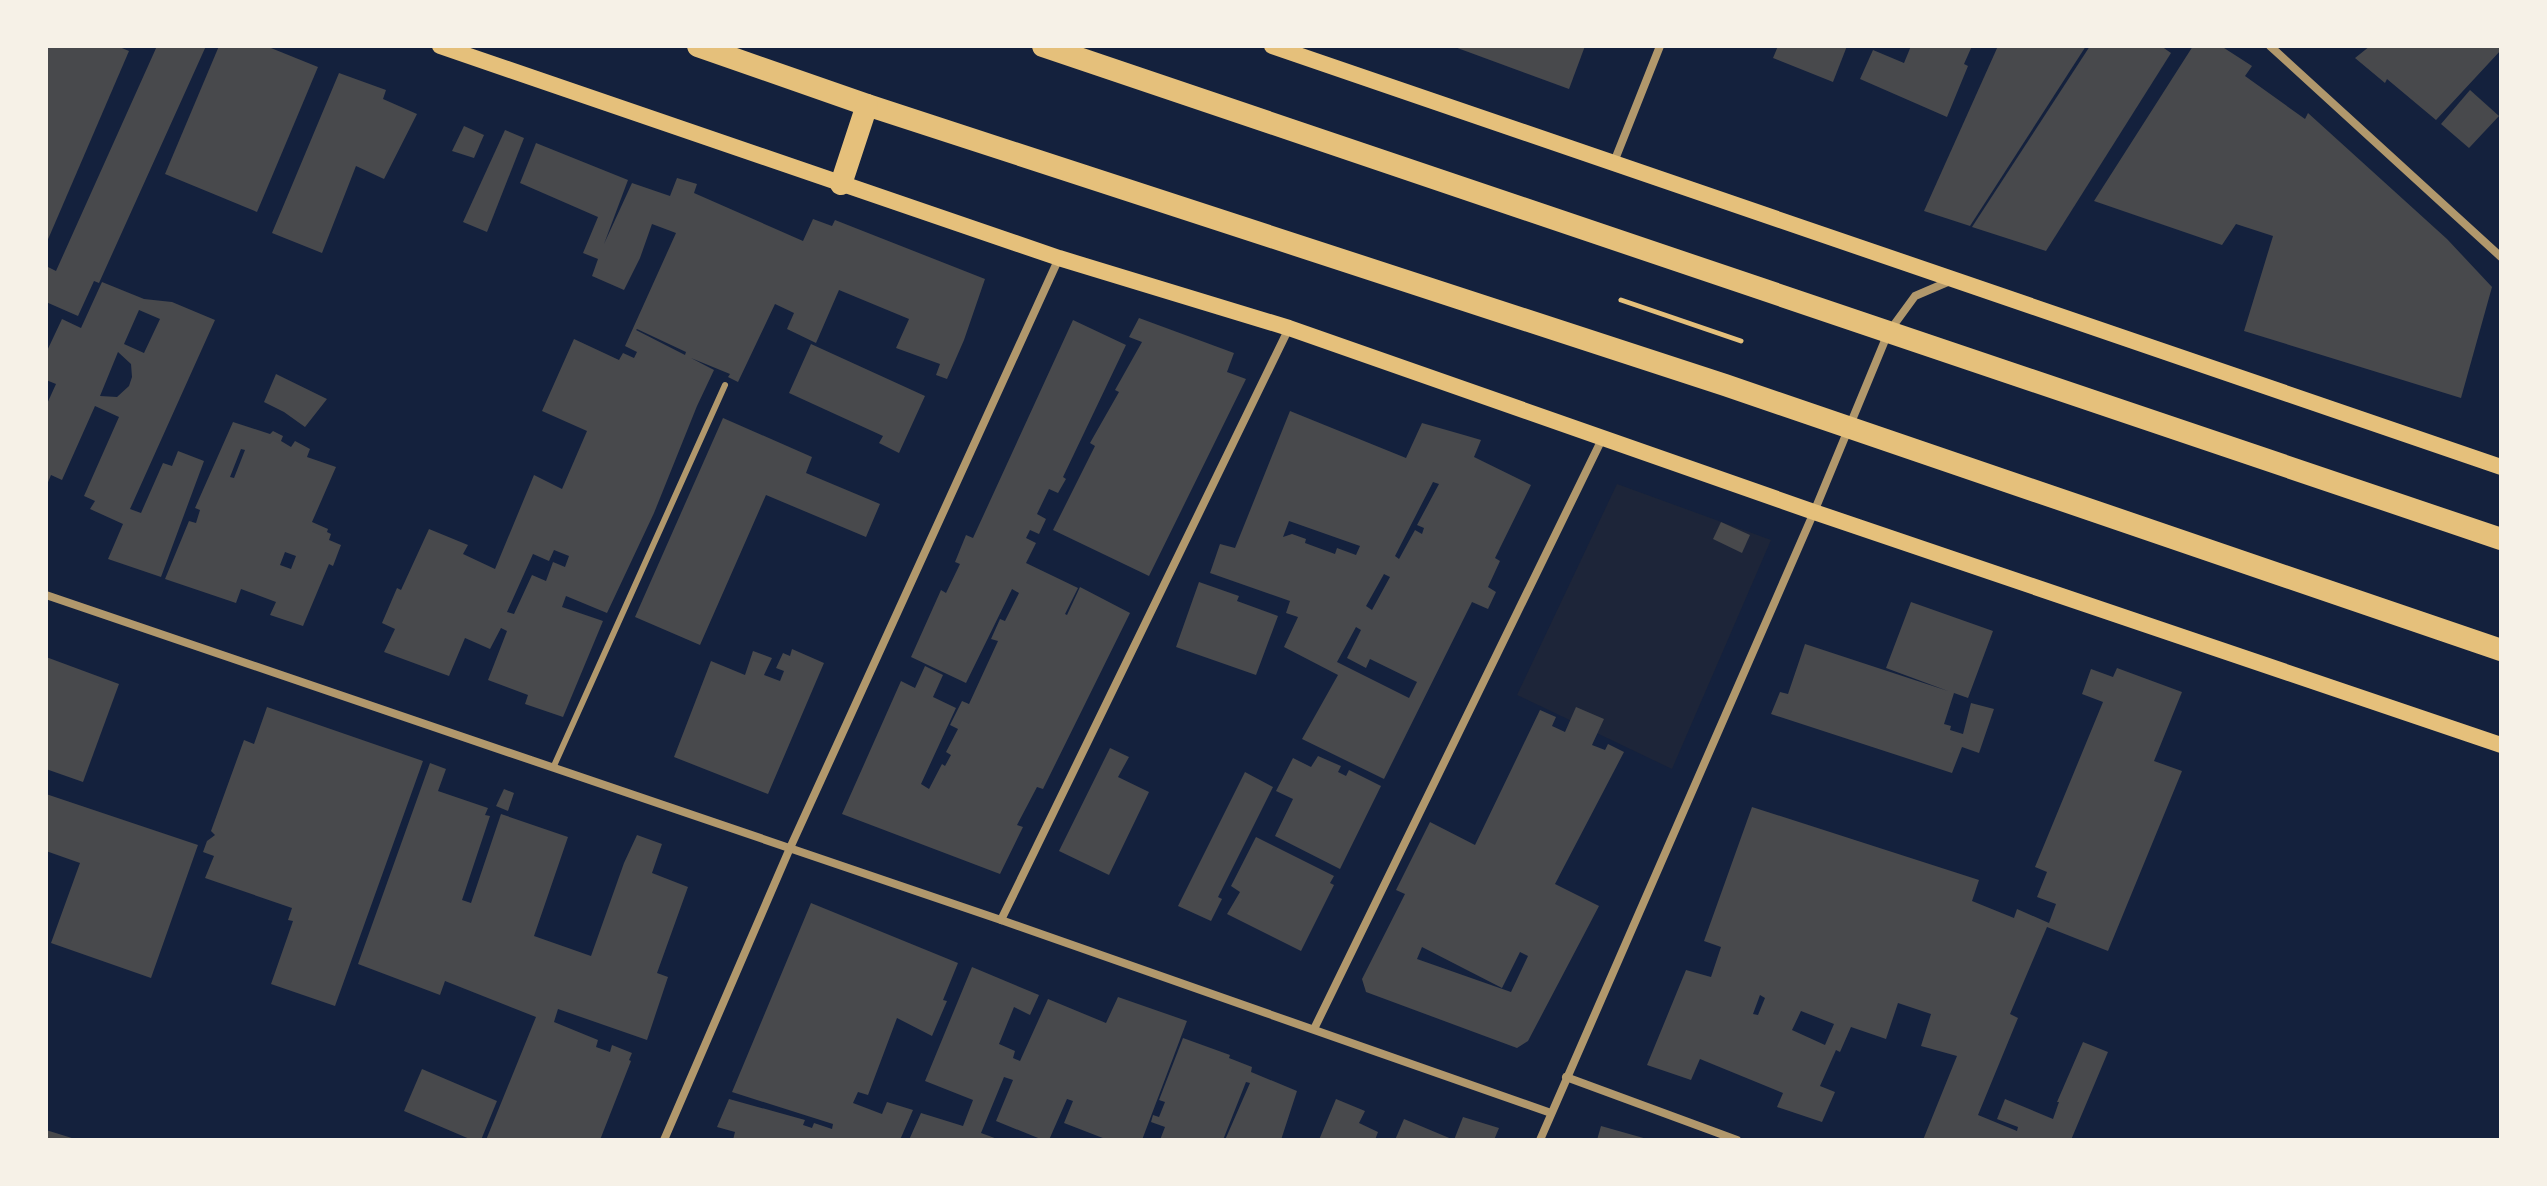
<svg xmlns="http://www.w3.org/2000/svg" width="2547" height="1186" font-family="'Titillium Web',sans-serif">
<rect width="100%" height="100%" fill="#14213d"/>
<polygon fill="#1d2539" points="1617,484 1771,540 1672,769 1517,695"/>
<g fill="#48494c" fill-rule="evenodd">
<polygon points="46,46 117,46 129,51 46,244"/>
<polygon points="157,46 206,46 99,283 94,281 78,316 46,302 46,266 56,271"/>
<polygon points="219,46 266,46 318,67 257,212 165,174"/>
<polygon points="1452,46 1585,46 1569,89"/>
<polygon points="1778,46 1847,46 1833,82 1773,58"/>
<polygon points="1911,46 1972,46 1964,64 1968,66 1947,117 1860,79 1873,50 1904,63"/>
<polygon points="1998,46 2086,46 1970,226 1924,211"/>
<polygon points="2090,46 2161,46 2171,53 2046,251 1972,227"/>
<polygon points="2193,46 2221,46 2252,66 2245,76 2305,119 2308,113 2447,239 2492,287 2461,398 2244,331 2273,236 2236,224 2222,245 2094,201"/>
<polygon points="2370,46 2501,46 2501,50 2436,120 2387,79 2385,83 2355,58"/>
<polygon points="339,73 386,90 383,99 417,114 384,179 356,166 322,253 272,233"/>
<polygon points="2470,90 2499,116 2469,148 2441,124"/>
<polygon points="464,126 484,135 474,158 452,151"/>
<polygon points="505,130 524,138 487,232 463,222"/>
<path d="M536,143L628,180L604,244L632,183L670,196L677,178L697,184L694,193L803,241L813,219L832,226L835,220L985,279L964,340L947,379L936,375L940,364L896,348L909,319L839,290L816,343L787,329L794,313L775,304L738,382L728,377L730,374L691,358L714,370L697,406L654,513L607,613L566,596L562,607L603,621L563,717L525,704L528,695L488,680L507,631L501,628L490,649L465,638L449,676L384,652L395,629L382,623L397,588L401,590L429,529L468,545L463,554L495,569L534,475L562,489L587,431L542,411L574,339L619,360L623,353L634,358L637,352L625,346L676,233L652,224L640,258L624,290L592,276L598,259L583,253L598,217L520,183ZM637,329L686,352L685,355L636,330ZM554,550L569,556L565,567L553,562L546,581L532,575L514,614L507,612L533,554L549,561Z"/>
<path d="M102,282L144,299L172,302L215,320L130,509L141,513L163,463L172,466L178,451L204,461L161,577L108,559L123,524L90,509L95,501L84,496L119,417L95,406L62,480L51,475L46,487V406L56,384L46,380V353L62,319L81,328ZM139,310L160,319L144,353L124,344ZM118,352L131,364L132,377L129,386L117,397L100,396Z"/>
<polygon points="1139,318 1234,353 1227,372 1246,379 1149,576 1053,530 1095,446 1090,443 1119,392 1115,390 1142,342 1129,337"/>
<polygon points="1073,320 1126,345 1063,477 1066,479 1058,493 1049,489 1037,514 1046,519 1039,534 1030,530 1026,538 1036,543 1026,563 1078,588 1065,614 1067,615 1080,587 1130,613 1043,789 1037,787 1017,825 1023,827 1000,874 842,814 901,681 915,688 925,666 943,675 933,697 956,708 921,784 929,789 942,764 945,766 951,755 946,752 958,729 950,725 962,701 969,704 998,641 991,639 1000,619 1005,621 1019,593 1012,589 966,683 911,657 941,590 946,593 960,564 955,562 966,535 973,538"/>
<polygon points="811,344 925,396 899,453 879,443 883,436 789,393"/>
<polygon points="276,374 327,399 305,427 284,412 264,402"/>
<path d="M1290,411L1406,458L1422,423L1464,435L1481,440L1474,457L1531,485L1495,558L1500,561L1488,587L1496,592L1488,609L1472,602L1384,779L1302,739L1338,675L1284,647L1298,617L1286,613L1290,601L1210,573L1220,544L1235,548ZM1433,482L1439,484L1417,525L1424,528L1422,534L1415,530L1399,559L1395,556ZM1289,521L1360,546L1356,555L1337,548L1335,554L1305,543L1306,539L1292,534L1283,537ZM1384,574L1390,577L1372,610L1366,606ZM1356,627L1361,630L1347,658L1366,668L1370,659L1417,682L1409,698L1337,662Z"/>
<polygon points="723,418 812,457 806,473 880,504 866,537 766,495 700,645 635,617"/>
<path d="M233,422L270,434L273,431L283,436L281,441L291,447L295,441L310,449L307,457L336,467L312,522L328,529L327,532L331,534L329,540L341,545L333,566L329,564L303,626L270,615L276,602L241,589L236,603L165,579L189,521L196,523L200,510L195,508ZM241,449L245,450L234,478L230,477ZM285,552L296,556L291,569L280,565Z"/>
<polygon points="1721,522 1750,535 1742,553 1713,539"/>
<polygon points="1199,582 1239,596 1237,601 1278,616 1256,675 1176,647"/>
<polygon points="1911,602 1993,631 1968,698 1954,693 1944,724 1951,726 1950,730 1963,734 1971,703 1994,709 1979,753 1962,747 1952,773 1771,714 1780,692 1788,694 1805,644 1948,691 1886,668"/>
<polygon points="792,649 824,663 768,794 674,757 711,661 745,675 753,651 772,658 764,675 780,681 784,671 776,668 783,653 790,656"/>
<polygon points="46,657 119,684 83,782 46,769"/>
<path d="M2117,668L2182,692L2154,761L2182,771L2108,951L2047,927L2010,1014L2018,1018L1978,1115L2017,1131L2018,1127L1997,1119L2005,1099L2053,1119L2059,1102H2057L2083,1042L2108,1052L2071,1140H1923L1957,1056L1921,1046L1931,1014L1898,1003L1886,1039L1851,1027L1840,1052L1836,1050L1820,1086L1835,1092L1822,1122L1777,1107L1783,1093L1700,1059L1691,1080L1647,1065L1686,970L1711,977L1721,947L1704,941L1752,807L1979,880L1972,901L2014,918L2017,909L2049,923L2056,904L2037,897L2047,872L2035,867L2103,702L2082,694L2091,669L2113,677ZM1760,995L1765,998L1758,1015L1753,1014ZM1801,1011L1834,1024L1825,1045L1792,1030Z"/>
<polygon points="267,707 423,761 335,1006 271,984 293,921 288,920 292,908 205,878 214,856 203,852 207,841 215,835 211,831 244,740 254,744"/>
<path d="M1576,707L1604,719L1592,745L1605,750L1608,744L1624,752L1555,884L1599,906L1528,1041L1517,1048L1366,992L1362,979L1405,894L1396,890L1430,822L1475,845L1540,710L1556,717L1552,726L1565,732ZM1422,947L1502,988L1520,952L1528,956L1511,992L1417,959Z"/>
<polygon points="1110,748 1129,757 1118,777 1149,792 1109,875 1059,851"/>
<polygon points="1318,756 1341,766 1338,772 1346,776 1349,770 1381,786 1340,869 1275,836 1293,799 1276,791 1293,758 1311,767"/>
<polygon points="430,763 446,769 438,791 488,808 485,815 490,816 462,900 471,903 501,814 568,837 534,936 591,956 624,863 637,835 662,844 652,873 688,887 657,973 668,977 647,1040 558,1009 554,1022 598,1040 596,1047 610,1052 612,1045 632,1053 629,1060 631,1061 600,1140 486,1140 536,1017 445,981 440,995 358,964"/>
<polygon points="1245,772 1273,787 1218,897 1222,899 1211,921 1178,906"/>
<polygon points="504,789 514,793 508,811 496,806"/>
<polygon points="46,794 198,845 151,978 51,943 80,863 46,851"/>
<polygon points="1256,837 1334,876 1330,883 1334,885 1301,951 1227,914 1240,892 1231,886"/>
<polygon points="811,903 958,963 943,1000 947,1001 932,1036 897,1018 868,1095 858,1092 853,1103 882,1114 887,1102 913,1110 900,1140 733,1140 735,1132 717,1127 729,1099 805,1120 803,1125 812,1128 814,1123 832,1129 833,1124 732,1092"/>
<polygon points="972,967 1039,995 1030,1015 1014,1007 999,1044 1015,1051 1013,1058 1020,1061 1048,999 1106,1023 1118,997 1187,1021 1142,1140 1108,1140 1064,1123 1073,1101 1067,1099 1049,1140 1043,1140 996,1121 1013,1080 1004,1077 981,1133 1000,1140 909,1140 921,1113 963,1126 973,1100 925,1081"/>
<polygon points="1183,1038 1230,1055 1229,1058 1252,1067 1251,1072 1297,1091 1281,1140 1225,1140 1250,1083 1246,1082 1223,1140 1160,1140 1165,1127 1151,1122 1153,1115 1159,1117 1165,1102 1159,1100"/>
<polygon points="422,1069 497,1101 481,1140 472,1140 404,1111"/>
<polygon points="1336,1099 1365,1111 1359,1123 1378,1132 1375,1140 1319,1140"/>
<polygon points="1463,1117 1499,1128 1494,1140 1395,1140 1404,1119 1454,1140"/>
<polygon points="1601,1126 1647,1139 1647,1140 1597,1140"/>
<polygon points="46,1130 75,1139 75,1140 46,1140"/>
</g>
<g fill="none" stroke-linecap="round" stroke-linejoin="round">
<polyline stroke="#e5c07b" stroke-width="5" points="1621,300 1741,341"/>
<polyline stroke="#b1986c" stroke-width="6" points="553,768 725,385"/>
<g stroke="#b1986c" stroke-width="8">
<polyline points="2270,46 2501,257"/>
<polyline points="1614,162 1660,46"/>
<polyline points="46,595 1001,920 1551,1113"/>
<polyline points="1001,920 1289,328"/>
<polyline points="1314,1029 1603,437"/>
<polyline points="1566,1077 1737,1140"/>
<polyline points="664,1140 790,848 1059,258"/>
<polyline points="1540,1140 1814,512 1888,333 1915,296 1950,281"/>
</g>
<g stroke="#e5c07b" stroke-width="16">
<polyline points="440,46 1059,258 1289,328 1814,512 2501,745"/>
<polyline points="1272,46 2501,467"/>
</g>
<g stroke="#e5c07b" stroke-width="22">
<polyline points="698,46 867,105 1725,385 2501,650"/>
<polyline points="1043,46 2501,539"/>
<polyline points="841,184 867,105"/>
</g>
</g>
<rect width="2547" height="1186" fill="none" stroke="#f6f1e7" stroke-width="96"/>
</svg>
